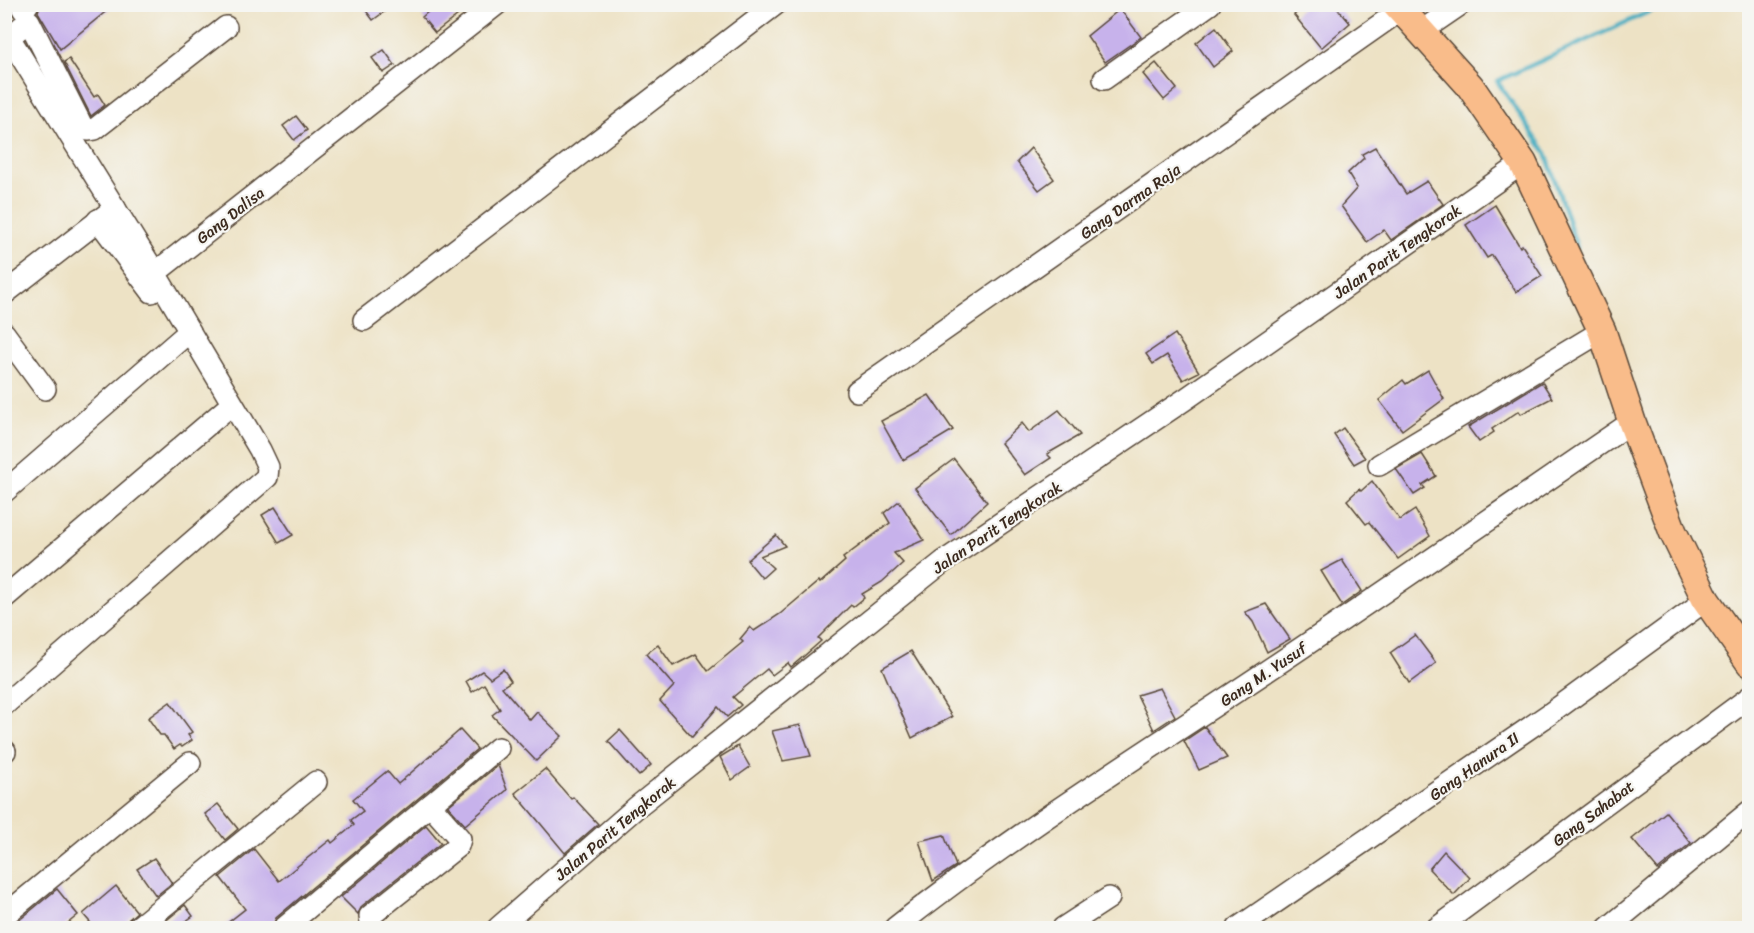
<svg xmlns="http://www.w3.org/2000/svg" width="1754" height="933" font-family="Sriracha,sans-serif">
<rect width="100%" height="100%" fill="#f6f6f2"/>
<filter id="ink" filterUnits="userSpaceOnUse"><feTurbulence type="fractalNoise" baseFrequency=".0167" numOctaves="2"/><feDisplacementMap in="SourceGraphic" scale="12" xChannelSelector="R" yChannelSelector="G"/><feConvolveMatrix kernelMatrix="1 2 1 2 8 2 1 2 1" color-interpolation-filters="sRGB"/></filter>
<filter id="wash" filterUnits="userSpaceOnUse"><feTurbulence type="fractalNoise" baseFrequency=".008" numOctaves="4" result="noise"/><feDisplacementMap in="SourceGraphic" scale="24" xChannelSelector="R" yChannelSelector="G"/><feGaussianBlur stdDeviation="1.35" result="paint"/><feColorMatrix in="noise" values="0 0 0 0 0 0 0 0 0 0 0 0 0 0 0 0 0 1.4 0 .05"/><feComposite in="paint" operator="in"/></filter>
<g filter="url(#wash)">
<rect width="100%" height="100%" fill="#ede2c5"/>
<g fill="none" stroke-linecap="round" stroke-linejoin="round">
<polyline stroke="#40abbf" stroke-width="4.5" points="1577,248 1546,153 1497,81 1666,4"/>
</g>
<g id="blocks">
<g fill="#c7b2eb">
<polygon points="40,4 115,4 60,49 38,12"/>
<polygon points="361,4 395,4 373,20"/>
<polygon points="437,4 472,4 435,33 422,17"/>
<polygon points="1306,4 1334,4 1350,23 1321,48 1294,15"/>
<polygon points="1120,9 1141,37 1105,62 1087,36"/>
<polygon points="1216,27 1233,51 1213,67 1196,43"/>
<polygon points="384,50 395,65 383,73 372,58"/>
<polygon points="69,59 94,97 98,94 105,105 91,116 64,62"/>
<polygon points="1156,63 1177,89 1164,100 1143,74"/>
<polygon points="296,116 307,130 294,140 283,126"/>
<polygon points="1375,147 1406,194 1427,181 1443,204 1391,240 1384,230 1367,242 1341,206 1357,188 1348,173 1364,158 1362,154"/>
<polygon points="1031,148 1054,179 1039,190 1017,162"/>
<polygon points="1495,205 1520,247 1522,245 1542,276 1516,292 1492,255 1487,258 1466,225"/>
<polygon points="1175,334 1199,372 1183,380 1167,355 1153,364 1146,354"/>
<polygon points="1428,370 1444,399 1402,430 1379,400 1403,380 1406,384"/>
<polygon points="1542,382 1552,398 1521,414 1519,411 1492,429 1494,432 1479,442 1468,427"/>
<polygon points="929,395 953,430 903,460 881,421"/>
<polygon points="1059,410 1080,435 1047,454 1051,458 1025,475 1001,443 1022,423 1029,432"/>
<polygon points="1343,428 1365,458 1354,464 1334,435"/>
<polygon points="1422,454 1436,476 1422,485 1425,488 1414,495 1396,469"/>
<polygon points="954,459 987,502 951,535 915,488"/>
<polygon points="1372,481 1400,520 1415,510 1430,536 1398,559 1369,522 1366,524 1347,500 1359,489 1361,491"/>
<polygon points="899,501 924,540 894,553 903,563 882,582 862,594 864,598 853,607 851,605 818,638 821,641 804,656 791,667 788,663 772,675 767,669 733,697 741,705 727,717 718,707 692,737 660,701 674,686 646,654 658,645 673,666 696,654 708,671 743,642 740,639 750,627 754,631 780,614 819,581 820,583 845,561 843,558 890,523 884,513"/>
<polygon points="275,507 293,535 279,543 262,515"/>
<polygon points="776,535 785,546 760,556 773,568 762,578 747,560"/>
<polygon points="1342,560 1362,591 1342,605 1321,571"/>
<polygon points="1266,604 1290,639 1267,652 1253,622 1245,612"/>
<polygon points="1415,635 1436,663 1409,683 1390,653"/>
<polygon points="911,651 952,717 912,738 882,668"/>
<polygon points="503,669 511,681 502,687 530,720 537,712 562,736 536,761 492,715 500,709 484,684 472,692 466,681 482,671 490,678"/>
<polygon points="1160,688 1175,716 1154,730 1137,695"/>
<polygon points="170,702 192,732 188,735 192,740 182,747 180,745 174,749 164,735 160,735 148,718"/>
<polygon points="800,725 811,756 783,761 772,731"/>
<polygon points="1205,727 1227,758 1199,770 1184,741"/>
<polygon points="460,730 477,749 276,918 272,928 221,928 245,909 220,877 254,849 279,881 330,840 332,843 354,825 351,820 363,811 353,799 387,771 398,784"/>
<polygon points="620,730 651,765 639,776 608,741"/>
<polygon points="738,746 750,767 732,780 720,757"/>
<polygon points="498,765 507,790 465,825 448,806"/>
<polygon points="545,769 571,799 573,797 598,824 565,853 515,793"/>
<polygon points="218,804 238,829 225,840 205,814"/>
<polygon points="1666,812 1691,843 1658,870 1632,839"/>
<polygon points="426,825 441,843 362,906 358,914 341,897"/>
<polygon points="944,835 956,866 933,881 919,841"/>
<polygon points="1444,851 1470,878 1454,895 1429,869"/>
<polygon points="154,858 172,883 156,896 137,869"/>
<polygon points="116,886 137,912 129,919 124,928 95,928 83,914"/>
<polygon points="57,889 78,915 62,928 6,928 12,926"/>
<polygon points="185,905 193,916 176,928 157,928"/>
</g>
</g>
</g>
<g filter="url(#ink)">
<use href="#blocks" fill-opacity="0" stroke="#564637" stroke-width="1.5"/>
<g fill="none" stroke-linecap="round" stroke-linejoin="round">
<g stroke="#564637" stroke-width="24">
<g id="minor">
<polyline points="23,9 28,4"/>
<polyline points="1420,32 1461,4"/>
<polyline points="9,37 155,273"/>
<polyline points="4,41 29,21 83,128 88,130 95,129 226,27"/>
<polyline points="1104,79 1210,4"/>
<polyline points="98,220 152,292"/>
<polyline points="4,294 115,208"/>
<polyline points="364,320 776,4"/>
<polyline points="4,333 45,389"/>
<polyline points="857,391 1401,10"/>
<polyline points="1379,465 1602,331"/>
<polyline points="4,492 190,331"/>
<polyline points="4,598 232,404"/>
<polyline points="4,705 267,477 268,467 260,450 155,273 497,4"/>
<polyline points="4,750 5,751"/>
<polyline points="4,916 190,763"/>
<polyline points="137,928 316,782"/>
<polyline points="284,928 498,748"/>
<polyline points="372,928 370,916 458,846 460,839 430,805"/>
<polyline points="498,928 638,806 943,562 1187,398 1523,163"/>
<path d="M895,928C1011,836 1138,757 1261,675C1386,592 1508,506 1632,422"/>
<polyline points="1063,928 1109,898"/>
<polyline points="1238,928 1551,713 1706,600"/>
<polyline points="1437,928 1750,697"/>
<polyline points="1608,928 1750,811"/>
</g>
</g>
<g stroke="#564637" stroke-width="30">
<polyline id="major" points="1396,4 1470,86 1523,163 1602,331 1632,422 1673,532 1706,600 1750,663"/>
</g>
<use href="#minor" stroke="#fff" stroke-width="21"/>
<use href="#major" stroke="#f9bc8a" stroke-width="27"/>
</g>
</g>
<g text-anchor="middle" stroke-width="4.5" stroke-linejoin="round" paint-order="stroke">
<g font-size="16" fill="#3b2a1e" stroke="#f6f6f2">
<text transform="translate(1130 201) rotate(-35)" y="6">Gang Darma Raja</text>
<text transform="translate(230 215) rotate(-38)" y="6">Gang Dalisa</text>
<text transform="translate(1397 251) rotate(-35)" y="6">Jalan Parit Tengkorak</text>
<text transform="translate(997 527) rotate(-34)" y="6">Jalan Parit Tengkorak</text>
<text transform="translate(1263 674) rotate(-34)" y="6">Gang M. Yusuf</text>
<text transform="translate(1474 766) rotate(-35)" y="6">Gang Hanura II</text>
<text transform="translate(1593 813) rotate(-37)" y="6">Gang Sahabat</text>
<text transform="translate(615 828) rotate(-40)" y="6">Jalan Parit Tengkorak</text>
</g>
</g>
<rect width="1754" height="933" fill="none" stroke="#f6f6f2" stroke-width="24"/>
</svg>
